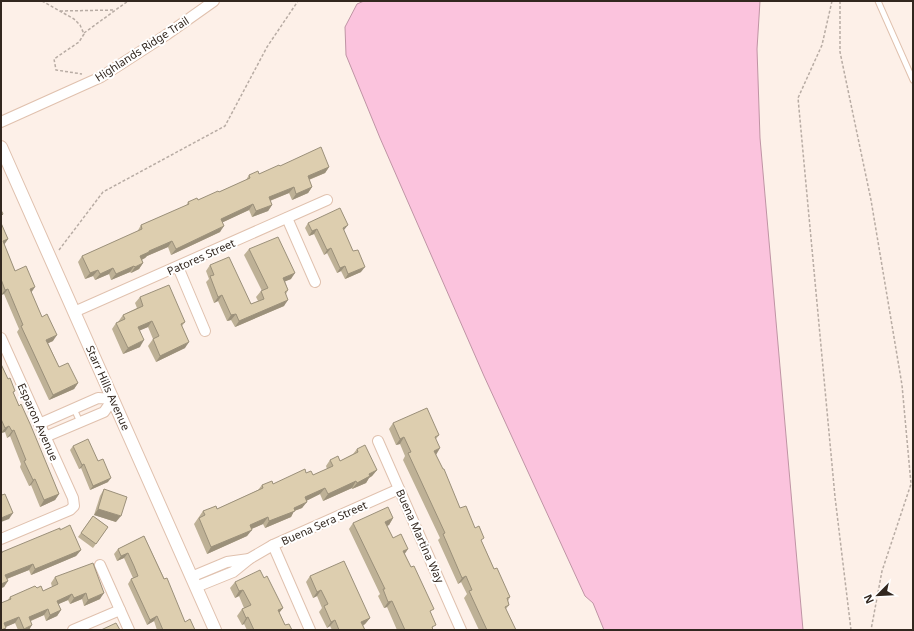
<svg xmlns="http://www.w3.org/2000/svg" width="914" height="631" font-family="'Noto Sans',sans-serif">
<rect width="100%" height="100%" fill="#fdf0e8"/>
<polygon fill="#fbc3dd" stroke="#bf94a4" points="364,1 760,1 757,49 760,138 803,630 604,630 593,603 585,596 484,376 380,138 346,55 345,27 357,4"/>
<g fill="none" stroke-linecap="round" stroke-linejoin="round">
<g stroke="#e0c1ae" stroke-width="7">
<g id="service">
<polyline points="878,1 913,80"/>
<polyline points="74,409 80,422"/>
</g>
</g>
<g stroke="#e0c1ae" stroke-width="12">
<g id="minor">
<polyline points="1,122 101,77 166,35 214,1"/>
<polyline points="287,218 315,282"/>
<polyline points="178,267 205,331"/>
<polyline points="74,312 327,200"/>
<polyline points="1,338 73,498 74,506 70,510 1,539"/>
<polyline points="39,424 98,398 113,399"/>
<polyline points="45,437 104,412 113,399"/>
<polyline points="378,441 461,630"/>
<polyline points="273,545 310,630"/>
<polyline points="100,565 129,630"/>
<polyline points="191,577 227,562 249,559"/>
<polyline points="196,587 233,572 249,559 273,545 399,489"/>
<polyline points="73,630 120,610"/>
</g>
</g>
<g stroke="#e0c1ae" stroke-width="14">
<polyline id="tertiary" points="1,147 215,630"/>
</g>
<g stroke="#b8aca4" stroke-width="1.5" stroke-dasharray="3 2" stroke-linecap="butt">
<polyline points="42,1 74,19 80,25 84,34 79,42 54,59 56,70 82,74"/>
<polyline points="832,1 822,45 798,98 835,497 851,630"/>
<polyline points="840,1 840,52 871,200 902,385 911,484 882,571 871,630"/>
<polyline points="60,11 115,10"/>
<polyline points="84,33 128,1"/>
<polyline points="59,250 103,192 225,126 267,47 298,1"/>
</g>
<use href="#service" stroke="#fff" stroke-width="5"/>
<use href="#minor" stroke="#fff" stroke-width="10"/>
<use href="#tertiary" stroke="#fff" stroke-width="12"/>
</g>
<g fill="#beb196">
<polygon points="280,166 329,167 325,173 309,180 312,187 308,193 292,200 289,193 270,201 272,205 268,211 252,217 249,210 223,222 220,232 171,255 168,247 147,256 145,258 142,260 143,263 139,269 131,273 130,272 111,280 109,274 95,280 93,276 85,279 78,262 82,256 137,232 141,225 186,206 188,202 198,200 219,192 246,180 249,175 259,174"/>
<polygon points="1,223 8,239 4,244 15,271 31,293 53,341 48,343 59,367 78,383 74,389 49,400 17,332 19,329 4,294 1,295"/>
<polygon points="308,223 344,230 344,231 361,272 345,279 341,271 337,273 327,253 324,255 314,234 309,236 305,228"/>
<polygon points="249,249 291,279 285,281 288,290 286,294 284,306 235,327 231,320 227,321 218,301 214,303 206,282 209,279 206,271 210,265 251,304 258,301 256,297 261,291 262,291 244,255"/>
<polygon points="140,297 185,322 182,326 185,348 156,362 148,346 153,339 148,327 140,330 140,347 123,354 112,329 116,323 118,322 123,315 137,308 135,303"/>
<polygon points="1,364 19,406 59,494 55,500 40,507 31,485 29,486 20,467 21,464 10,436 7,438 5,432 1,433"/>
<polygon points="393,423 439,435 436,439 436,455 460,508 482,542 494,569 510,597 508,601 509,605 506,609 516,630 479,630 464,598 467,594 461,582 458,584 438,540 440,538 403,460 405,456 400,444 396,445 389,429"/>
<polygon points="73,446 98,461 108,482 90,490 81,468 79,469 70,450"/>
<polygon points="357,449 377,470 372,476 369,478 366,483 352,489 352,488 323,501 320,494 306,501 302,508 294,511 291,517 265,528 263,524 251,529 247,536 207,554 194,524 203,511 217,509 258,490 262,485 273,484 306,473 313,475 327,469 326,466 330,460 340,461 353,454"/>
<polygon points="104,489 116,522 94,515 100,496"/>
<polygon points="93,516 108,527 93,548 78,537"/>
<polygon points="393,518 389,525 387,526 393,538 405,554 431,614 433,630 397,630 387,607 384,608 378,596 380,594 349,529 353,523"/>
<polygon points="60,530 81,550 76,556 31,575 29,570 7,579 4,587 1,588 1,553 2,552"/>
<polygon points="144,536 185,622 195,630 157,630 154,621 147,625 128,584 131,579 133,578 124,558 117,561 114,554 118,549"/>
<polygon points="310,576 370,618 365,624 363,626 365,630 332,630 330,626 327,628 319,612 322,608 317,596 313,598 306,582"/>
<polygon points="55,577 100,599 84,606 82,599 70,604 68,600 58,604 61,610 57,616 46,621 44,615 31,621 29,630 18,630 15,623 5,627 6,628 4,630 1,630 7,601 10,597 37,588 43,591 52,587 51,583"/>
<polygon points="264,578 283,608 279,613 285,625 292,630 247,630 244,624 242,625 237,616 242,609 244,608 239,596 235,598 230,588 235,582"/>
</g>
<g fill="#9b907a">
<polygon points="329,167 325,173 303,182 308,176"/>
<polygon points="294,187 289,193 264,203 269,197"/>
<polygon points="312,187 308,193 292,200 296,194"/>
<polygon points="253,204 249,210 217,225 221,219"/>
<polygon points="272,205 268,211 252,217 256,211"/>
<polygon points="348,225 344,230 339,233 343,228"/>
<polygon points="224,226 220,232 171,255 176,249"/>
<polygon points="317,229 314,234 309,236 312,231"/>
<polygon points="8,239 4,245 3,241"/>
<polygon points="172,241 168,247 147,256 145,258 136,262 140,256 149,251"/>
<polygon points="331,248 327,253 324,255 327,250"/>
<polygon points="143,263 139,269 131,273 135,267"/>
<polygon points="134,266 130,272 111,280 116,274"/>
<polygon points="345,266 341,271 337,273 340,268"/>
<polygon points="365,267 361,272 345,279 348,274"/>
<polygon points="113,268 109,274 95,280 100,274"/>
<polygon points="98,270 93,276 85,279 90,273"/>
<polygon points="295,273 291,279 279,284 283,278"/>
<polygon points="35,287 31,293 30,289"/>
<polygon points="8,289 4,294 1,295 5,290"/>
<polygon points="222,295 218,301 214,303 218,297"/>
<polygon points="288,300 284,306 235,327 239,321"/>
<polygon points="236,314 231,320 227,321 231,315"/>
<polygon points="152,321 148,327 134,333 138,327"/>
<polygon points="57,335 53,341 42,346 46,340"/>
<polygon points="144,340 140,347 123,354 128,348"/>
<polygon points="189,342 185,348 156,362 160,356"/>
<polygon points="78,383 74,389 49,400 53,395"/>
<polygon points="9,426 5,432 1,433 5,428"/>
<polygon points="14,430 10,436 7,438 12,431"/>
<polygon points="404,437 400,444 396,445 400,439"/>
<polygon points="440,448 436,455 434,451"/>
<polygon points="84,464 81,468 79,469 82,465"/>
<polygon points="377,470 372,476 369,478 366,483 352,489 357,483 369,474"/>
<polygon points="111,478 108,482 90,490 93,486"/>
<polygon points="35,479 31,485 29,486 33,480"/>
<polygon points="356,481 352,488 323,501 328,494"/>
<polygon points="325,488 320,494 300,504 305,497"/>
<polygon points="59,494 55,500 40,507 44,500"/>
<polygon points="307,502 302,508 294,511 291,517 265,528 269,521 294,508"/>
<polygon points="98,509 121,516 116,522 94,515"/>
<polygon points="13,513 9,519 1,522 1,518"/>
<polygon points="268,517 263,524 245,532 250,525"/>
<polygon points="393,518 389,525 381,528 385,522"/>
<polygon points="252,530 247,536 207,554 211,547"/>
<polygon points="408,549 404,555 403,551"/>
<polygon points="81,550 76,556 31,575 35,569"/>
<polygon points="128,553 124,558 117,561 121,556"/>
<polygon points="33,564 29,570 1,581 5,575"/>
<polygon points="466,576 461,582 458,584 462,578"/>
<polygon points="8,581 4,587 1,588 1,584"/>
<polygon points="243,590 239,596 235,598 239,591"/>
<polygon points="321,590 317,596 313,598 317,592"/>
<polygon points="86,593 82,599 70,604 74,598"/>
<polygon points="104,593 100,599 84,606 88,600"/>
<polygon points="72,594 68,600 52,607 57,601"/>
<polygon points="392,601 387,607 384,608 388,602"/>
<polygon points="283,608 278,614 278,610"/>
<polygon points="48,609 44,615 25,623 29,617"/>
<polygon points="61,610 57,616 46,621 50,615"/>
<polygon points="157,616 154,621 147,625 150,620"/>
<polygon points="19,617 15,623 1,629 4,623"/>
<polygon points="248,617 244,624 242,625 246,618"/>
<polygon points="370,618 365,624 357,628 361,622"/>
<polygon points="335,620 330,626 327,628 331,622"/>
<polygon points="32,625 29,630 23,630 24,629"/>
</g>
<g fill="#ddceaf" stroke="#9b907a">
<polygon points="321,147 329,167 308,176 312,187 296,194 294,187 269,197 272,205 256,211 253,204 221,219 224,226 176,249 172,241 149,251 149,252 140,256 143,263 135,267 134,266 116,274 113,268 100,274 98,270 90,273 82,256 142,229 141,225 189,204 188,202 197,198 198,200 218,191 219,192 250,178 249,175 258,171 259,174 279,165 280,166"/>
<polygon points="340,208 348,225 343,228 353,251 358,250 365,267 348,274 345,266 340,268 331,248 327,250 317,229 312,231 308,223"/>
<polygon points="1,210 3,214 1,216"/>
<polygon points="1,223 8,239 3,241 15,271 26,266 35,287 30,289 42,317 47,314 57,335 46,340 59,367 68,363 78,383 53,395 21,326 23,325 8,289 5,290 1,279"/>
<polygon points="278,237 295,273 283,278 288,290 285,292 288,300 239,321 236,314 231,315 222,295 218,297 210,276 214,275 210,265 229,257 251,304 264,299 261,291 268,288 249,249"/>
<polygon points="169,285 185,322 181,324 189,342 160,356 153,339 159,336 152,321 138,327 144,340 128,348 116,323 125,319 123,315 143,306 140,297"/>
<polygon points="1,364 8,379 10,378 15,391 13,392 19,406 21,404 31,426 59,494 44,500 35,479 33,480 24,461 26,460 14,430 12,431 9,426 5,428 1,419"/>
<polygon points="427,408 439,435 435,437 440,448 434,451 443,469 444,469 460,508 466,506 475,528 479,526 484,538 481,540 494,569 497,568 510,597 507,598 509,605 505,607 516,630 487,630 469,591 472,590 466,576 462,578 443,534 445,533 408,453 411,452 404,437 400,439 393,423"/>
<polygon points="88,439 98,461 103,459 111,478 93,486 84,464 82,465 73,446"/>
<polygon points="365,445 377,470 369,474 370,476 357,483 356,481 328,494 325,488 305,497 307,502 294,508 295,511 269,521 268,517 250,525 252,530 211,547 199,518 205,515 203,511 216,506 217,509 263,488 262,485 272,481 273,484 305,469 306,473 311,471 313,475 333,466 330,460 338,456 340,461 358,452 357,449"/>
<polygon points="104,489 127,497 121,516 98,509"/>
<polygon points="1,492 2,495 5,494 13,513 1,518"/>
<polygon points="388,507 393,518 385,522 393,538 401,534 408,549 403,551 411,567 414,566 434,609 430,611 436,625 432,627 433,630 405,630 392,601 388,602 383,589 385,589 353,523"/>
<polygon points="93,516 108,527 96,544 81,533"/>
<polygon points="70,525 81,550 35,569 33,564 5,575 8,581 1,584 1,553 2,553 2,552 60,528 60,530"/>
<polygon points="144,536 164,579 167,578 185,622 190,619 195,630 163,630 157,616 150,620 131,579 138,576 134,566 128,553 121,556 118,549"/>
<polygon points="344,561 370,618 361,622 365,630 339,630 335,620 331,622 324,606 328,604 321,590 317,592 310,576"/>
<polygon points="93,563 104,593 88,600 86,593 74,598 72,594 57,601 61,610 50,615 48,609 29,617 32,625 24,629 19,617 4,623 6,628 1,630 1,603 11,599 10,597 35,586 37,588 41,586 43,591 58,584 55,577"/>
<polygon points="260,570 264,578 267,576 283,608 278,610 285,625 289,624 292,630 254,630 248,617 246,618 242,609 251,605 243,590 239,591 235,582"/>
<polygon points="116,623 120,630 101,630"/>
</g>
<g text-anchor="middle" stroke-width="4" stroke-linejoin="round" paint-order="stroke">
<g font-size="11" fill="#32271f" stroke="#fff">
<text transform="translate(142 49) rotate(-33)" y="4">Highlands Ridge Trail</text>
<text transform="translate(201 257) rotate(-24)" y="4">Patores Street</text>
<text transform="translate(108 388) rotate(66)" y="4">Starr Hills Avenue</text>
<text transform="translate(38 422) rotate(66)" y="4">Esparon Avenue</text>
<text transform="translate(324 523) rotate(-24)" y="4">Buena Sera Street</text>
<text transform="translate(420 536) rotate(66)" y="4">Buena Martina Way</text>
</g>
</g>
<rect width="914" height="631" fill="none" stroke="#32271f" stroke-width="4"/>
<g transform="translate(878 595) rotate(246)" stroke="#ffffff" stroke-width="3" paint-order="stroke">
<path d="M0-3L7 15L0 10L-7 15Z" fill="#32271f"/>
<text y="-6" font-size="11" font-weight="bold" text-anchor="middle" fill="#32271f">N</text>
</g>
</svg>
